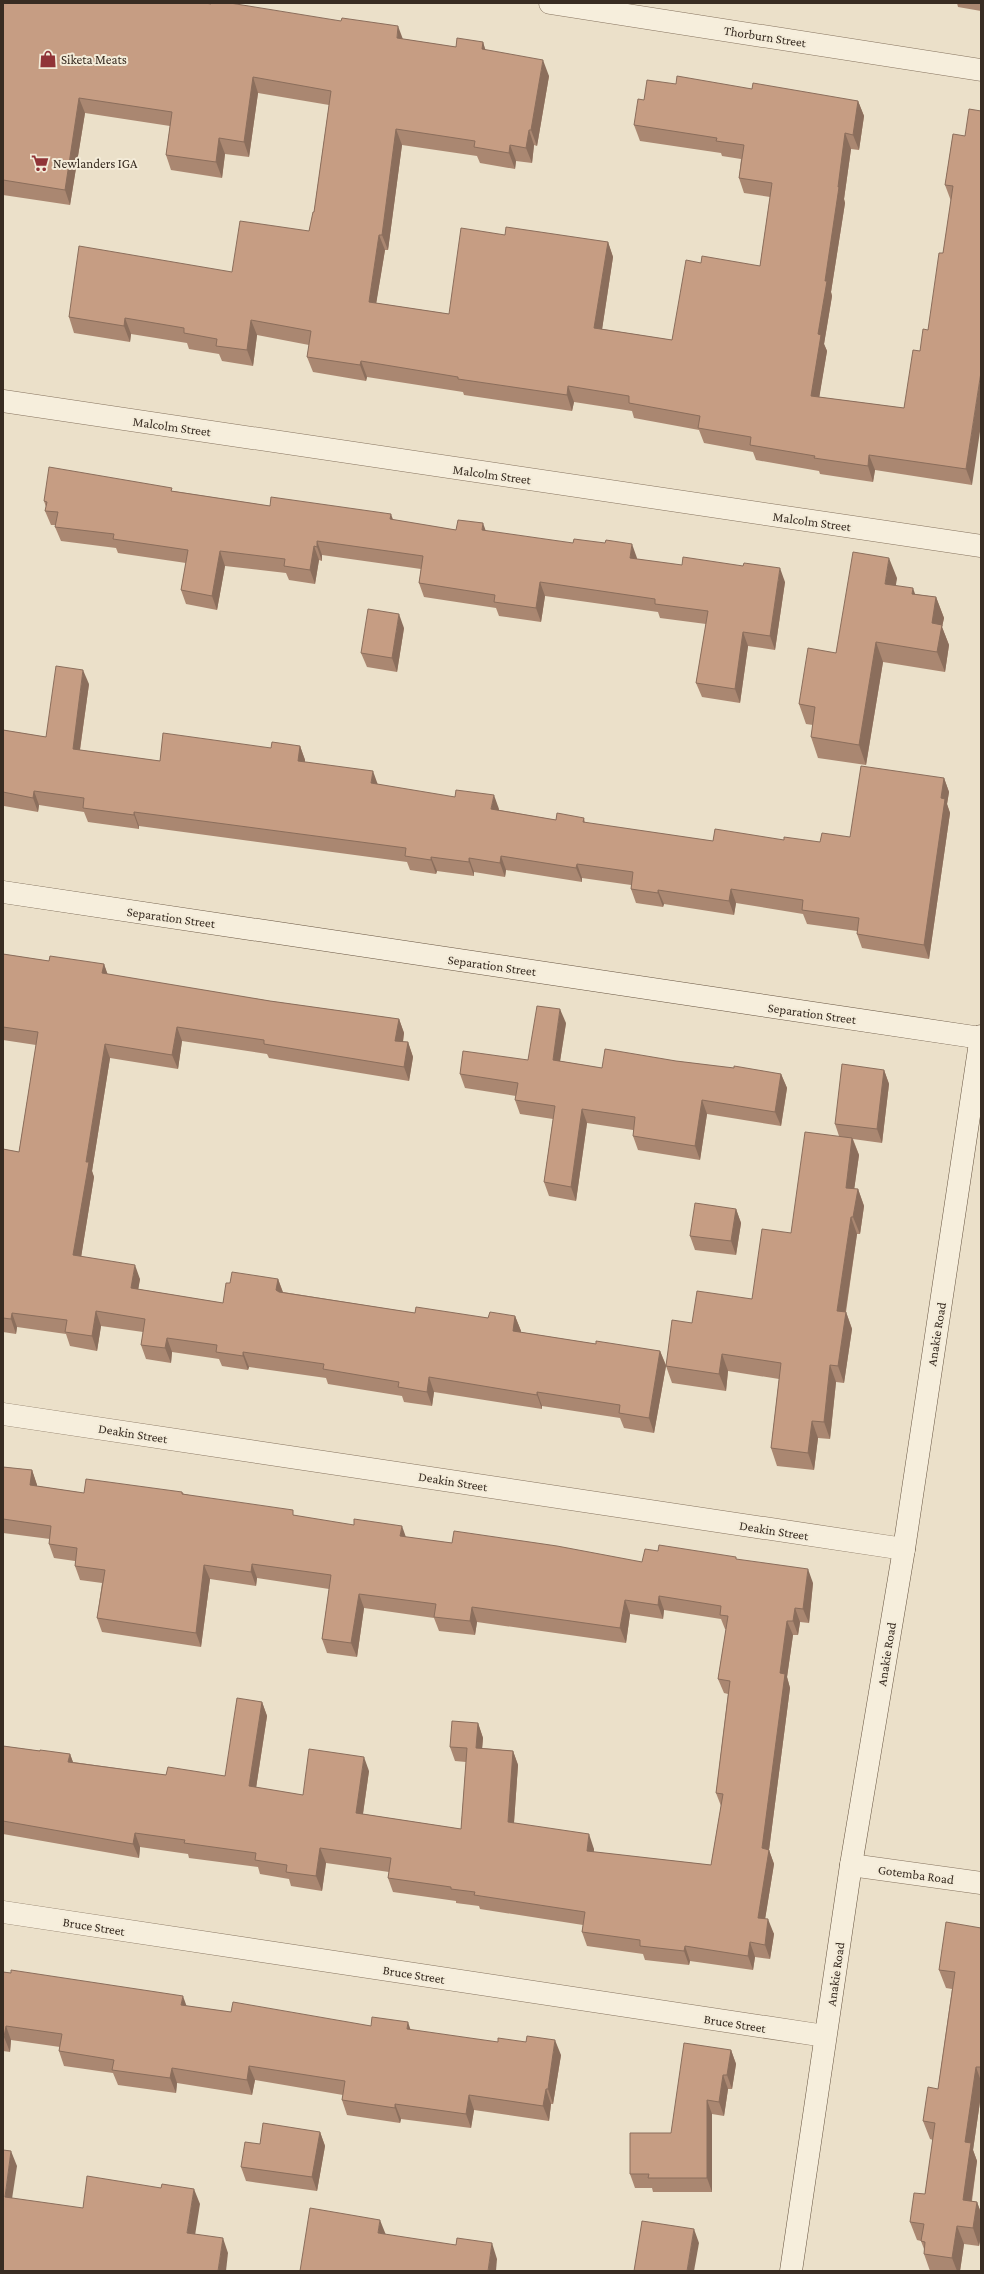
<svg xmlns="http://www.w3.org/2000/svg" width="984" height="2274" font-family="'Crimson Pro',serif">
<rect width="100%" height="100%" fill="#ebe0c9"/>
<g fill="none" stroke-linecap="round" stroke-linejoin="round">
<g stroke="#86735f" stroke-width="23">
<g id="minor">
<polyline points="550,3 981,70"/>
<polyline points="3,401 981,546"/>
<polyline points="3,1414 904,1549"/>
<polyline points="851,1865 981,1883"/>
<polyline points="3,1912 825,2036"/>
</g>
</g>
<g stroke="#685542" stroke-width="23">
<g id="secondary">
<polyline points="3,892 981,1038"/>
<polyline points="791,2271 851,1865 904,1549 981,1036"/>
</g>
</g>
<use href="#minor" stroke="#f6eedc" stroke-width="22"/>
<use href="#secondary" stroke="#f6eedc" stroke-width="22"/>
</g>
<g fill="#aa8771">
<polygon points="3,3 403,39 456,47 483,42 485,50 549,76 537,146 534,145 532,163 516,161 515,169 480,163 477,156 402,145 388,250 385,250 376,303 449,314 505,235 608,242 613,257 602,329 672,340 701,263 760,266 770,197 744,193 739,178 741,159 722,156 721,153 640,141 634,125 644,100 676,84 752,89 858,101 864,116 859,150 851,149 844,199 845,203 831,292 832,296 824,344 827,351 819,397 904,408 920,351 928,330 943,253 951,201 945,185 953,134 972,485 875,470 873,482 820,474 819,471 756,460 753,452 704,443 699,430 634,418 632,411 574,402 572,411 464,395 463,392 367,377 366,381 313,372 307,357 309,345 257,335 253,366 222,361 219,354 189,349 187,343 131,334 130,342 74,333 69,317 232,272 309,231 314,212 329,105 258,93 249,157 225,154 222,178 171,170 166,155 170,126 85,113 70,205 3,195"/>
<polygon points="957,3 981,3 981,11 958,7"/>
<polygon points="173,491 270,506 393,520 456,530 486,531 637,558 637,559 785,582 775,650 748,646 740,703 702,697 696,683 706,624 660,618 658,612 545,596 541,622 499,616 496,608 424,597 419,583 421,569 322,555 322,561 319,560 315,584 289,580 286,573 225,566 217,610 186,604 181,590 186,563 118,553 116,548 61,541 55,527 56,525 51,525 45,511 46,507 44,501"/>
<polygon points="897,578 895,585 915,594 936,597 944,618 942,627 949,645 945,672 883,662 866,765 818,758 811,737 813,725 806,724 799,704 836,653"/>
<polygon points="404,628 397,672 367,667 361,653"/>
<polygon points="89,684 80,750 160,761 271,748 300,746 305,760 305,762 377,784 499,810 556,820 584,818 585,823 713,841 784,840 820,842 850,837 944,778 949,792 947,804 950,813 929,959 862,948 857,934 857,931 807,924 803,914 736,903 734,915 664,904 663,907 636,903 631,889 631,885 582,878 582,882 506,870 505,877 474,872 474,876 437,871 436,874 410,870 407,862 139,826 139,829 88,822 84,812 39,805 38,812 4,806 3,804 3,730 46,737"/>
<polygon points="3,954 49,961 104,964 107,974 270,1001 399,1019 404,1033 403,1042 408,1042 413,1057 409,1081 269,1058 267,1054 182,1041 178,1069 110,1058 92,1171 94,1177 81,1257 140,1279 138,1289 223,1303 230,1283 278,1279 283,1292 415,1313 488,1318 515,1316 521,1331 520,1332 596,1344 660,1351 666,1365 692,1323 752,1299 791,1233 839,1136 835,1124 884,1070 889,1084 882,1143 853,1139 859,1155 854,1189 858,1189 864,1206 860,1234 857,1234 846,1312 852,1329 844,1383 836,1382 830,1439 818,1438 814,1470 777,1466 771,1448 779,1379 728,1371 726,1391 672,1383 666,1366 654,1433 624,1428 620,1418 542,1406 542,1409 434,1392 432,1406 404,1402 402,1396 328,1384 326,1378 249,1367 248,1370 222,1366 219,1359 172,1352 171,1363 146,1359 141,1345 143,1332 101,1326 97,1351 70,1346 66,1334 17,1327 16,1334 3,1332 3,1149 19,1152 36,1045 3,1040"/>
<polygon points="566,1023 560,1061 602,1068 676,1061 781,1074 787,1088 781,1126 707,1114 700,1160 638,1150 633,1136 633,1130 587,1123 576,1201 549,1196 544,1182 553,1119 520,1114 515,1100 516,1096 465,1088 460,1074 528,1060"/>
<polygon points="736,1209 741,1223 736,1255 695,1250 690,1236"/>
<polygon points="3,1467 32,1470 37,1485 37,1486 84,1493 182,1492 184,1494 406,1537 452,1543 642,1562 737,1560 813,1583 809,1623 800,1622 798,1635 793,1635 787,1677 790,1688 769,1850 774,1864 765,1919 774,1934 770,1959 755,1957 753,1970 690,1961 689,1965 645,1960 643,1954 587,1946 582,1932 583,1925 480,1909 479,1906 456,1903 456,1901 393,1892 388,1878 389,1872 326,1863 322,1891 291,1886 289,1879 260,1874 258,1867 189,1858 188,1854 140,1847 139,1858 3,1834 3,1746 40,1751 70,1754 73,1762 166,1775 225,1776 262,1702 267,1716 256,1788 303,1795 369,1771 363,1814 461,1829 466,1762 455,1761 450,1747 478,1723 483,1738 482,1748 513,1751 518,1765 514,1823 594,1849 594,1852 711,1865 721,1806 716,1793 728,1694 724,1693 718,1679 726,1629 725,1629 721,1619 664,1610 663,1619 630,1614 626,1643 477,1622 475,1635 439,1631 434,1618 364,1608 357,1657 327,1653 322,1639 329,1589 257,1578 256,1586 210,1579 201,1647 102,1632 97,1618 102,1583 80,1580 75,1566 75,1561 54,1558 49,1544 50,1539 3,1533"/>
<polygon points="981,1928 981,2095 973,2150 977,2161 972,2201 977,2202 981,2213 981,2236 979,2246 964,2244 960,2271 930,2271 924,2254 924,2249 921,2241 917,2240 910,2222 925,2194 933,2140 930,2139 923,2121 938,2089 952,1989 946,1988 939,1970"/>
<polygon points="3,1972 187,2006 231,2012 411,2030 561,2055 553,2104 551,2104 549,2121 474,2110 471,2128 401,2119 400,2123 347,2115 342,2100 343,2095 255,2080 252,2095 177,2083 176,2093 118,2085 113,2073 64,2066 59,2051 60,2047 11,2040 10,2052 3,2051"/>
<polygon points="731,2050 736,2064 732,2089 728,2089 724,2116 712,2114 712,2192 653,2192 652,2188 635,2188 630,2174 671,2133"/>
<polygon points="320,2132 325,2146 317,2191 246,2181 241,2167 260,2144"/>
</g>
<g fill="#8b6e5c">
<polygon points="398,26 404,42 397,38"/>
<polygon points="483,42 488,58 482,49"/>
<polygon points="543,60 549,76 537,146 531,130"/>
<polygon points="253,77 258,93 249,157 244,142"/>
<polygon points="79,98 85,113 70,205 65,190"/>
<polygon points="858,101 864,116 859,150 853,135"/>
<polygon points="396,129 402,145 388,250 382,235"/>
<polygon points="529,130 534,145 532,163 526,148"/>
<polygon points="845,133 851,149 844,199 845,203 831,292 832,296 824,344 827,351 817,411 811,396 818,334 825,281"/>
<polygon points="219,138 225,154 222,178 216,162"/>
<polygon points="510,145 516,161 515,169 509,153"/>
<polygon points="379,235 385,250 374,317 369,302"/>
<polygon points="608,242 613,257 600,343 594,328"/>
<polygon points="125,318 131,334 130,342 124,326"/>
<polygon points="251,320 257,335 253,366 247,350"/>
<polygon points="361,361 367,377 366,381 360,365"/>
<polygon points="981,372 981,425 972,485 966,469"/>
<polygon points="568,386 574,402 572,411 567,395"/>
<polygon points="869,455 875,470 873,482 868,466"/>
<polygon points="391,514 396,528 390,519"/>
<polygon points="483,523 488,537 482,530"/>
<polygon points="317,541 322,555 322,561 317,547"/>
<polygon points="632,544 637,558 635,572 630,558"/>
<polygon points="314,546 319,560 315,584 310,570"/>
<polygon points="220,551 225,566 217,610 212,596"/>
<polygon points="889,558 897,578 893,604 885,584"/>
<polygon points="780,568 785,582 775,650 770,636"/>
<polygon points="540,582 545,596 541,622 536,608"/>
<polygon points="913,588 920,608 912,594"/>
<polygon points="936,597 944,618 942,627 949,645 945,672 937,652 932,623"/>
<polygon points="399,614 404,628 397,672 392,658"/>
<polygon points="743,632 748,646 740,703 735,689"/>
<polygon points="876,642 883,662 866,765 859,745"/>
<polygon points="83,670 89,684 78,763 73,749"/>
<polygon points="300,746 305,760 303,775 298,761"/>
<polygon points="373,771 378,785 371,783"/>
<polygon points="944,778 949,792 947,804 950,813 929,959 924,945 941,798"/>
<polygon points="34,791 39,805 38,812 33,798"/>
<polygon points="494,795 499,809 496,823 491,809"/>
<polygon points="134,812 139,826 139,829 134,815"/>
<polygon points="501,856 506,870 505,877 500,863"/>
<polygon points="431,857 437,871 436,874 431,860"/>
<polygon points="469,858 474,872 474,876 469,862"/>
<polygon points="577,864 582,878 582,882 576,868"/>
<polygon points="731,889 736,903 734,915 729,901"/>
<polygon points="658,890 664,904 663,907 658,893"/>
<polygon points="104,964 109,978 102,973"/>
<polygon points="560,1009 566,1023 558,1074 553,1060"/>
<polygon points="399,1019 404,1033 401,1055 395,1041"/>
<polygon points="177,1027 182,1041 178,1069 172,1055"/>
<polygon points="408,1042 413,1057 409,1081 404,1067"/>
<polygon points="105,1044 110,1058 92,1171 94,1177 79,1270 73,1255 86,1162"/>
<polygon points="884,1070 889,1084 882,1143 877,1129"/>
<polygon points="781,1074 787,1088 781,1126 775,1112"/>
<polygon points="702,1100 707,1114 700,1160 695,1146"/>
<polygon points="582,1109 587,1123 576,1201 571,1187"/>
<polygon points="852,1138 859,1155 852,1205 846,1188"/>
<polygon points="858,1189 864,1206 860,1234 853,1217"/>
<polygon points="736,1209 741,1223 736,1255 731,1241"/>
<polygon points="851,1217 857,1234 843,1328 837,1311"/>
<polygon points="135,1265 140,1279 136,1303 131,1288"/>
<polygon points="278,1279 283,1293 281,1304 276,1290"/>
<polygon points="96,1311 101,1326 97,1351 92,1336"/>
<polygon points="846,1312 852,1329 844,1383 838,1366"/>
<polygon points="12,1313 17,1327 16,1334 11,1319"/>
<polygon points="515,1316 521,1331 518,1345 513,1331"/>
<polygon points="167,1338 172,1352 171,1363 165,1348"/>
<polygon points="660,1351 666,1366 654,1433 649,1418"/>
<polygon points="243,1352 249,1367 248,1370 243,1356"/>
<polygon points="722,1354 728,1371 726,1391 719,1374"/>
<polygon points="830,1365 836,1382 830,1439 824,1422"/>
<polygon points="429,1377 434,1392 432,1406 427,1392"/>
<polygon points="537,1392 542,1406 542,1409 537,1395"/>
<polygon points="812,1421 818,1438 814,1470 808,1453"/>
<polygon points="32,1470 37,1485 35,1500 30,1485"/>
<polygon points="402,1526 407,1540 400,1536"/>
<polygon points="252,1564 257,1578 256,1586 251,1572"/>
<polygon points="204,1565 210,1579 201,1647 196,1633"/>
<polygon points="808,1569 813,1583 809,1623 803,1609"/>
<polygon points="359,1594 364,1608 357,1657 351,1643"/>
<polygon points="659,1596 664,1610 663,1619 658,1605"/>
<polygon points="625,1600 630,1614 626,1643 620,1628"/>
<polygon points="472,1607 477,1622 475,1635 470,1621"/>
<polygon points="795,1608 800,1622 798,1635 793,1621"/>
<polygon points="787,1621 793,1635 787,1677 790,1688 769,1850 774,1864 763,1932 758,1918 762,1848 780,1673"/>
<polygon points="262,1702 267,1716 254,1801 249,1786"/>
<polygon points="478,1723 483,1738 481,1762 476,1748"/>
<polygon points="513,1751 518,1765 513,1836 508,1822"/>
<polygon points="70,1754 75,1768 68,1762"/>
<polygon points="364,1757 369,1771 361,1827 356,1813"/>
<polygon points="135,1833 140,1847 139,1858 133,1844"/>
<polygon points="589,1834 594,1849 592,1866 587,1851"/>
<polygon points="320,1848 326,1863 322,1891 316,1876"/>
<polygon points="768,1919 774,1934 770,1959 765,1945"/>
<polygon points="750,1942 755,1957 753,1970 748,1956"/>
<polygon points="685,1946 690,1961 689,1965 684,1951"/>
<polygon points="183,1996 188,2010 181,2005"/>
<polygon points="408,2022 413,2037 407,2029"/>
<polygon points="6,2026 11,2040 10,2052 4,2037"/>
<polygon points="555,2040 561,2055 553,2104 548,2089"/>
<polygon points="731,2050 736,2064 732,2089 727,2075"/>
<polygon points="249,2066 255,2080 252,2095 247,2080"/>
<polygon points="976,2067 981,2081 981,2095 973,2150 977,2161 969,2218 963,2200 965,2142"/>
<polygon points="172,2068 177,2083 176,2093 170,2078"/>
<polygon points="723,2075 728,2089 724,2116 719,2102"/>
<polygon points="546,2089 551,2104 549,2121 543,2106"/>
<polygon points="469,2095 474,2110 471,2128 466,2114"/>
<polygon points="707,2100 712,2114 712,2192 707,2178"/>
<polygon points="395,2104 401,2119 400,2123 395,2108"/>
<polygon points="320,2132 325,2146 317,2191 312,2177"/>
<polygon points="11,2151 17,2166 10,2212 5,2197"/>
<polygon points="194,2189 200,2204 193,2248 187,2233"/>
<polygon points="977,2202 981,2213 981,2236 979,2246 973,2228"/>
<polygon points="380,2220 386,2235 378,2233"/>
<polygon points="957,2226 964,2244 960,2271 957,2271 952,2258"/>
<polygon points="694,2229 699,2243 694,2271 687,2271"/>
<polygon points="223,2238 228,2253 226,2271 218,2271"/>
<polygon points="492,2243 497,2259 496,2271 488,2271"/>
</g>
<g fill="#c69d83" stroke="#8b6e5c">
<polygon points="3,3 205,3 211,4 212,3 230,3 341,21 342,18 398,26 397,38 456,47 457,38 483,42 482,49 543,60 531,130 529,130 526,148 510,145 509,153 474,147 475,141 396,129 382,235 379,235 369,302 449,314 461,228 505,235 506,227 608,242 594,328 672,340 686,260 701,263 702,256 760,266 772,183 739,178 744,145 716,141 717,138 634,125 638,99 644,100 647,80 676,84 677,76 752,89 753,83 858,101 853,135 845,133 838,187 839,187 825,281 827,281 818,334 821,335 811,396 904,408 913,350 920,351 923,329 928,330 939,253 943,253 953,186 945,185 953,134 965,136 969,109 981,111 981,372 966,469 869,455 868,466 814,458 815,456 750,445 751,437 698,428 700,416 629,403 629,396 568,386 567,395 458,379 458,377 361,361 360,365 307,357 311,331 251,320 247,350 216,346 217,339 184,333 184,328 125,318 124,326 69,317 79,246 232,272 240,221 309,231 313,212 314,212 331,91 253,77 244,142 219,138 216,162 166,155 172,112 79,98 65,190 3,180"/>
<polygon points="49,467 172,488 171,491 270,506 271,497 391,514 390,519 456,530 458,520 483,523 482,530 573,543 574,539 605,543 606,540 632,544 630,558 682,565 683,557 743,566 744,563 780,568 770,636 743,632 735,689 696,683 708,611 655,604 655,599 540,582 536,608 494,602 495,595 419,583 423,556 317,541 317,547 314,546 310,570 284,566 285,559 220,551 212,596 181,590 188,550 113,539 114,534 55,527 58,512 45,511 47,502 44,501"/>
<polygon points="853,552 889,558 885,584 913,588 912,594 936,597 932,623 942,625 937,652 876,642 859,745 811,737 815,707 799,704 808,648 836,653"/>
<polygon points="368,609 399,614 392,658 361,653"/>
<polygon points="56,666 83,670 73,749 160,761 163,733 271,748 272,742 300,746 298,761 373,771 371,783 455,797 456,790 494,795 491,809 556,820 557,813 584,818 583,822 713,841 715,829 784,840 784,837 820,842 822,833 850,837 861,766 944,778 941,798 945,799 924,945 857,934 859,918 802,910 803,900 731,889 729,901 658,890 658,893 631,889 633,872 577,864 576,868 501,856 500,863 469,858 469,862 431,857 431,860 405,856 406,848 134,812 134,815 83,808 84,798 34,791 33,798 3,792 3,730 46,737"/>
<polygon points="3,954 49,961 50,956 104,964 102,973 270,1001 399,1019 395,1041 408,1042 404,1067 264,1044 264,1040 177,1027 172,1055 105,1044 86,1162 89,1162 73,1255 135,1265 131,1288 223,1303 226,1283 230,1283 232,1272 278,1279 276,1290 279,1292 415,1313 416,1307 488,1318 490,1312 515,1316 513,1331 596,1344 596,1341 660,1351 649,1418 619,1413 620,1405 537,1392 537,1395 429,1377 427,1392 398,1387 399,1382 323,1369 324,1364 243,1352 243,1356 216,1352 217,1345 167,1338 165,1348 141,1345 145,1319 96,1311 92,1336 65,1332 67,1320 12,1313 11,1319 3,1318 3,1149 19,1152 38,1032 3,1027"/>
<polygon points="537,1006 560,1009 553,1060 602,1068 605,1049 676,1061 734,1068 734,1066 781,1074 775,1112 702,1100 695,1146 633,1136 635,1117 582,1109 571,1187 544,1182 555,1106 515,1100 518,1083 460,1074 463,1051 528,1060"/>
<polygon points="842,1064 884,1070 877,1129 835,1124"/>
<polygon points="805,1132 852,1138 846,1188 858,1189 853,1217 851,1217 837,1311 846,1312 838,1366 830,1365 824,1422 812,1421 808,1453 771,1448 781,1363 722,1354 719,1374 666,1366 672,1320 692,1323 697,1291 752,1299 762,1229 791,1233"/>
<polygon points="695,1203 736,1209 731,1241 690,1236"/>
<polygon points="3,1467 32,1470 30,1485 84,1493 86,1479 182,1492 182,1494 293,1510 293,1515 354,1525 354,1519 402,1526 400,1536 452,1543 454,1531 557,1546 642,1562 645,1549 658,1551 659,1545 736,1557 736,1559 808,1569 803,1609 795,1608 793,1621 787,1621 780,1673 785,1674 762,1848 769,1850 758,1918 768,1919 765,1945 750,1942 748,1956 685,1946 684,1951 640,1946 640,1940 582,1932 585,1912 474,1895 475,1892 451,1889 451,1887 388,1878 391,1858 320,1848 316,1876 286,1872 287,1865 255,1860 256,1853 184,1843 185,1840 135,1833 133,1844 3,1821 3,1746 40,1751 40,1750 70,1754 68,1762 166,1775 168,1767 225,1776 237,1698 262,1702 249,1786 303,1795 309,1749 364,1757 356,1813 461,1829 467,1748 450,1747 452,1721 478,1723 476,1748 513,1751 508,1822 589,1834 587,1851 711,1865 723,1794 716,1793 730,1681 718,1679 728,1616 720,1615 721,1606 659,1596 658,1605 625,1600 620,1628 472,1607 470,1621 434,1617 436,1604 359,1594 351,1643 322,1639 331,1575 252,1564 251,1572 204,1565 196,1633 97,1618 105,1570 75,1566 77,1548 49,1544 51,1526 3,1519"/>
<polygon points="946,1922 981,1928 981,2067 976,2067 965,2142 971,2143 963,2200 977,2202 973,2228 957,2226 952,2258 924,2254 925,2242 921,2241 924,2224 910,2222 914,2193 925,2194 935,2123 923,2121 928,2087 938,2089 955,1972 939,1970"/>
<polygon points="11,1970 183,1996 181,2005 231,2012 233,2002 371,2026 372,2017 408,2022 407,2029 498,2042 498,2038 526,2042 527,2036 555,2040 548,2089 546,2089 543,2106 469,2095 466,2114 395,2104 395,2108 342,2100 345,2081 249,2066 247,2080 172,2068 170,2078 112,2070 114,2060 59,2051 62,2034 6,2026 4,2037 3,2037 3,1972 11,1973"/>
<polygon points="684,2043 731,2050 727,2075 723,2075 719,2102 707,2100 707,2178 648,2178 649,2174 630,2174 630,2133 671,2133"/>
<polygon points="263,2123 320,2132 312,2177 241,2167 245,2142 260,2144"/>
<polygon points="3,2150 11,2151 5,2197 83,2208 87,2176 161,2188 162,2184 194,2189 187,2233 223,2238 218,2271 3,2271"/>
<polygon points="310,2208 380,2220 378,2233 456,2245 457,2238 492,2243 488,2271 300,2271"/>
<polygon points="642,2221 694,2229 687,2271 634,2271"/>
</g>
<defs>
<g id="shop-bare" transform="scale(1.38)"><path d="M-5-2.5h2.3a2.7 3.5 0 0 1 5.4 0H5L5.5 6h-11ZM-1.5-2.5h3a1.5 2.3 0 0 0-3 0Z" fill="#903437" stroke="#f3ebd8" stroke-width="2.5" paint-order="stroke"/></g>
<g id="supermarket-bare" transform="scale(1.38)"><path d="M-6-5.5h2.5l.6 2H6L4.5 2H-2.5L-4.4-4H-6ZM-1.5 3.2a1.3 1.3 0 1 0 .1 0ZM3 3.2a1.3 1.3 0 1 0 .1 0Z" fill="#903437" stroke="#f3ebd8" stroke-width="2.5" paint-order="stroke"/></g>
</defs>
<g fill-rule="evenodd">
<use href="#shop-bare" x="48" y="59"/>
<use href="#supermarket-bare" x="40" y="163"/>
</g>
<g text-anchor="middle" stroke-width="4" stroke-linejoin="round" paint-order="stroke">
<g font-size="13" fill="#382c22" stroke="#f3ebd8">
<text transform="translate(765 36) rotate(9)" y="5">Thorburn Street</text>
<text transform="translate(172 426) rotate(8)" y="5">Malcolm Street</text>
<text transform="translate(492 474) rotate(8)" y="5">Malcolm Street</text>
<text transform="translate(812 521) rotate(8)" y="5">Malcolm Street</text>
<text transform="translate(171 917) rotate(8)" y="5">Separation Street</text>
<text transform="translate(492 965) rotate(8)" y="5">Separation Street</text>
<text transform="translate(812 1013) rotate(8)" y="5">Separation Street</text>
<text transform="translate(936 1334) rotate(-81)" y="5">Anakie Road</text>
<text transform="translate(133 1433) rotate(9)" y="5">Deakin Street</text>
<text transform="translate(453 1481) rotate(9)" y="5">Deakin Street</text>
<text transform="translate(774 1530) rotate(9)" y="5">Deakin Street</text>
<text transform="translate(886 1654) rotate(-81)" y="5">Anakie Road</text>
<text transform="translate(916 1874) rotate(8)" y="5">Gotemba Road</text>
<text transform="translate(94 1926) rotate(9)" y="5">Bruce Street</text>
<text transform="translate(414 1974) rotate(9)" y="5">Bruce Street</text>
<text transform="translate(835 1974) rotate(-82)" y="5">Anakie Road</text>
<text transform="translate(735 2023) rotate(9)" y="5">Bruce Street</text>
</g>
<g font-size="13" fill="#382c22" stroke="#f3ebd8" text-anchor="start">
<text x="61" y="64">Siketa Meats</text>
<text x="53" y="168">Newlanders IGA</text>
</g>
</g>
<rect width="984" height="2274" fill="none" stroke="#382c22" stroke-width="8"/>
</svg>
